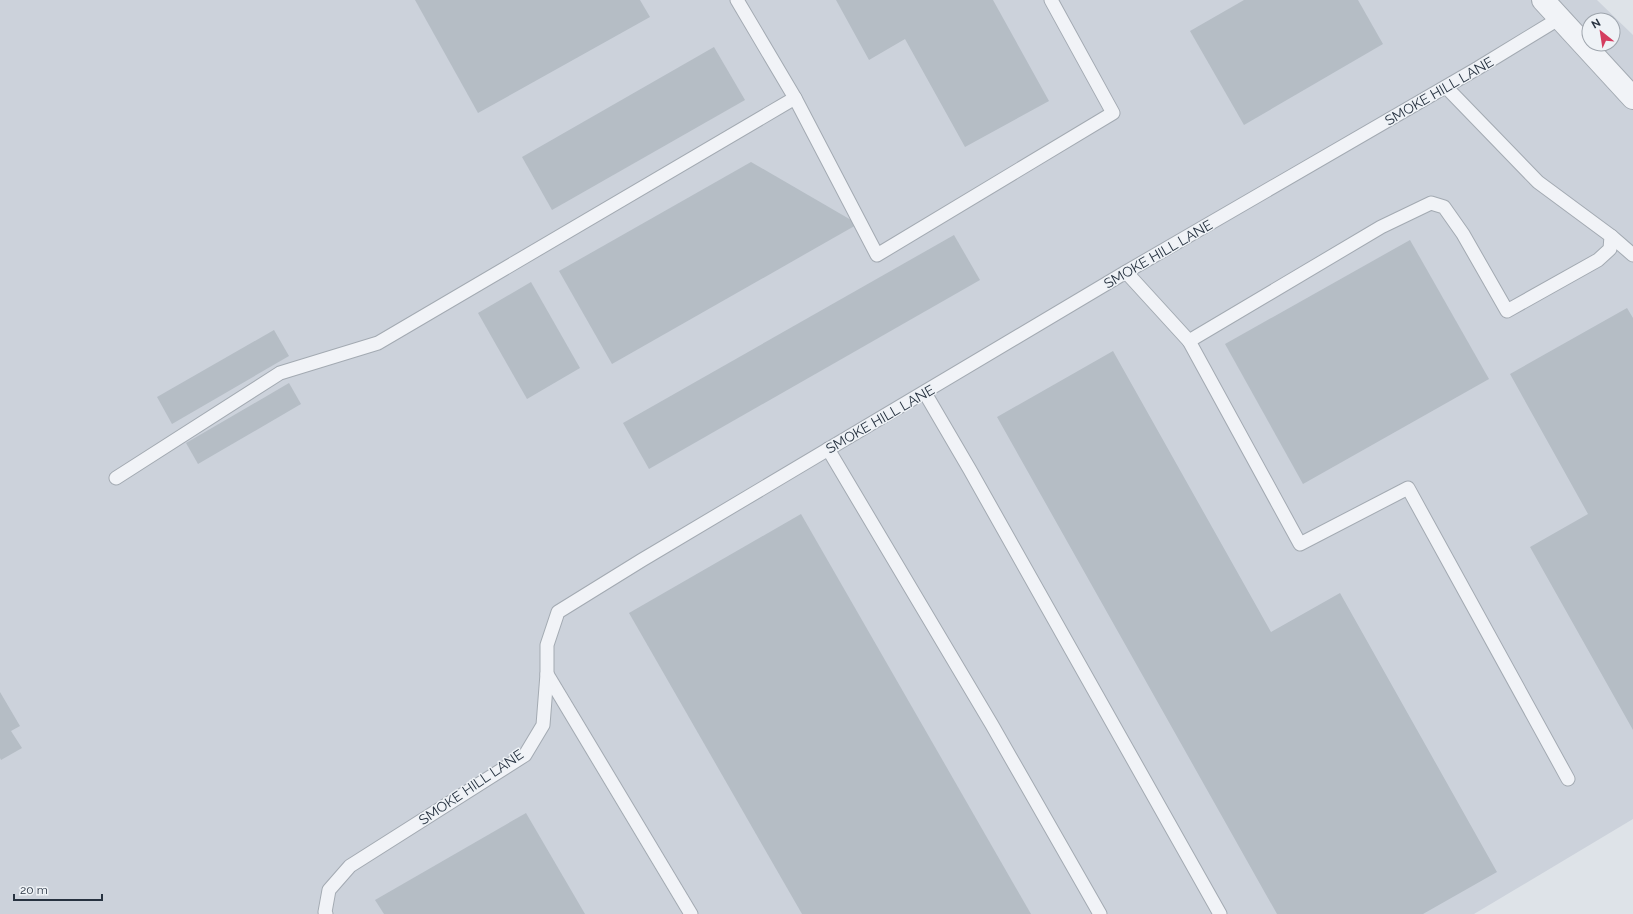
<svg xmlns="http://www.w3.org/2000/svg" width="1633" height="914" font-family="Raleway,sans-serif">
<rect width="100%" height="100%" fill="#dee3e8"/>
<path fill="#ccd2db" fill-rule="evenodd" d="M0,0H1597L1633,35V819L1474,914H0ZM1589,20H1613V44H1589Z"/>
<g fill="#b5bdc5">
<polygon points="415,0 640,0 650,17 478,113"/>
<polygon points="836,0 993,0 1049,101 965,147 905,39 869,60"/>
<polygon points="1244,0 1358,0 1383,44 1244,125 1190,31"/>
<polygon points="714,47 745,100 552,210 522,157"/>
<polygon points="751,162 858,224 612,364 559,271"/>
<polygon points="954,235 980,280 649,469 623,423"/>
<polygon points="1410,240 1489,379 1303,484 1225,344"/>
<polygon points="531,282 580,368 527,399 478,313"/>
<polygon points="1627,308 1633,318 1633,730 1530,547 1588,514 1510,374"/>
<polygon points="274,330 289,356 172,424 157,397"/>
<polygon points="1113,351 1271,632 1340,593 1497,872 1423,914 1277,914 997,417"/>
<polygon points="289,383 301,404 198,464 186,443"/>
<polygon points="801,514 1031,914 802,914 629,613"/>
<polygon points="0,692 20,726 11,731 22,748 1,760 0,758"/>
<polygon points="526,813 585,914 384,914 375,900"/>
</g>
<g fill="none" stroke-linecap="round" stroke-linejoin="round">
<g stroke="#a3aab2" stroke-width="15">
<g id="service">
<polyline points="737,0 795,98"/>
<polyline points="1611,236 1633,255"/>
<polyline points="1126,272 1189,341 1381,227 1431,203 1444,207 1463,234 1507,311 1598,260 1610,249 1611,236 1538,182 1446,87"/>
<polyline points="1189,341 1300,544 1408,488 1568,779"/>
<polyline points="925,393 970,470 1220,914"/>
<polyline points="828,449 992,725 1100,914"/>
<polyline points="116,478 280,373 378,343 795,98 877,255 1113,113 1051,0"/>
<polyline points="547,674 691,914"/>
<polyline points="326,914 325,912 329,890 350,866 525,755 543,725 547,674 547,645 558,612 642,560 1126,272 1478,68 1560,18"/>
</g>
</g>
<g stroke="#a3aab2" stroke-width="24">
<polyline id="tertiary" points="1543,0 1633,98"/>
</g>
<use href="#service" stroke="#f1f3f7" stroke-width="13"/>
<use href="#tertiary" stroke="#f1f3f7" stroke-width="22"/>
</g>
<g text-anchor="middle" stroke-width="3" stroke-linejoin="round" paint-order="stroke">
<g font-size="14" fill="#273240" stroke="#eef2f6">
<text transform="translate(1439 91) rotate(-30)" y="5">SMOKE HILL LANE</text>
<text transform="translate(1158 254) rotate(-30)" y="5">SMOKE HILL LANE</text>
<text transform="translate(880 419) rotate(-30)" y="5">SMOKE HILL LANE</text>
<text transform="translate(471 787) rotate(-34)" y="5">SMOKE HILL LANE</text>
</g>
</g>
<g transform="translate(1601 32) rotate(330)"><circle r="19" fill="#eef2f6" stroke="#9ea5ad"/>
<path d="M0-3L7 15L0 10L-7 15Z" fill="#d43d5f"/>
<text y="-6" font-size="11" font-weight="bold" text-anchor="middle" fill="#273240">N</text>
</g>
<path d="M14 894v6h88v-6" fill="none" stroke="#273240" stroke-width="2"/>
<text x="20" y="894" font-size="12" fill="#273240" stroke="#eef2f6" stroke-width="3" paint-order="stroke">20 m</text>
</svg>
